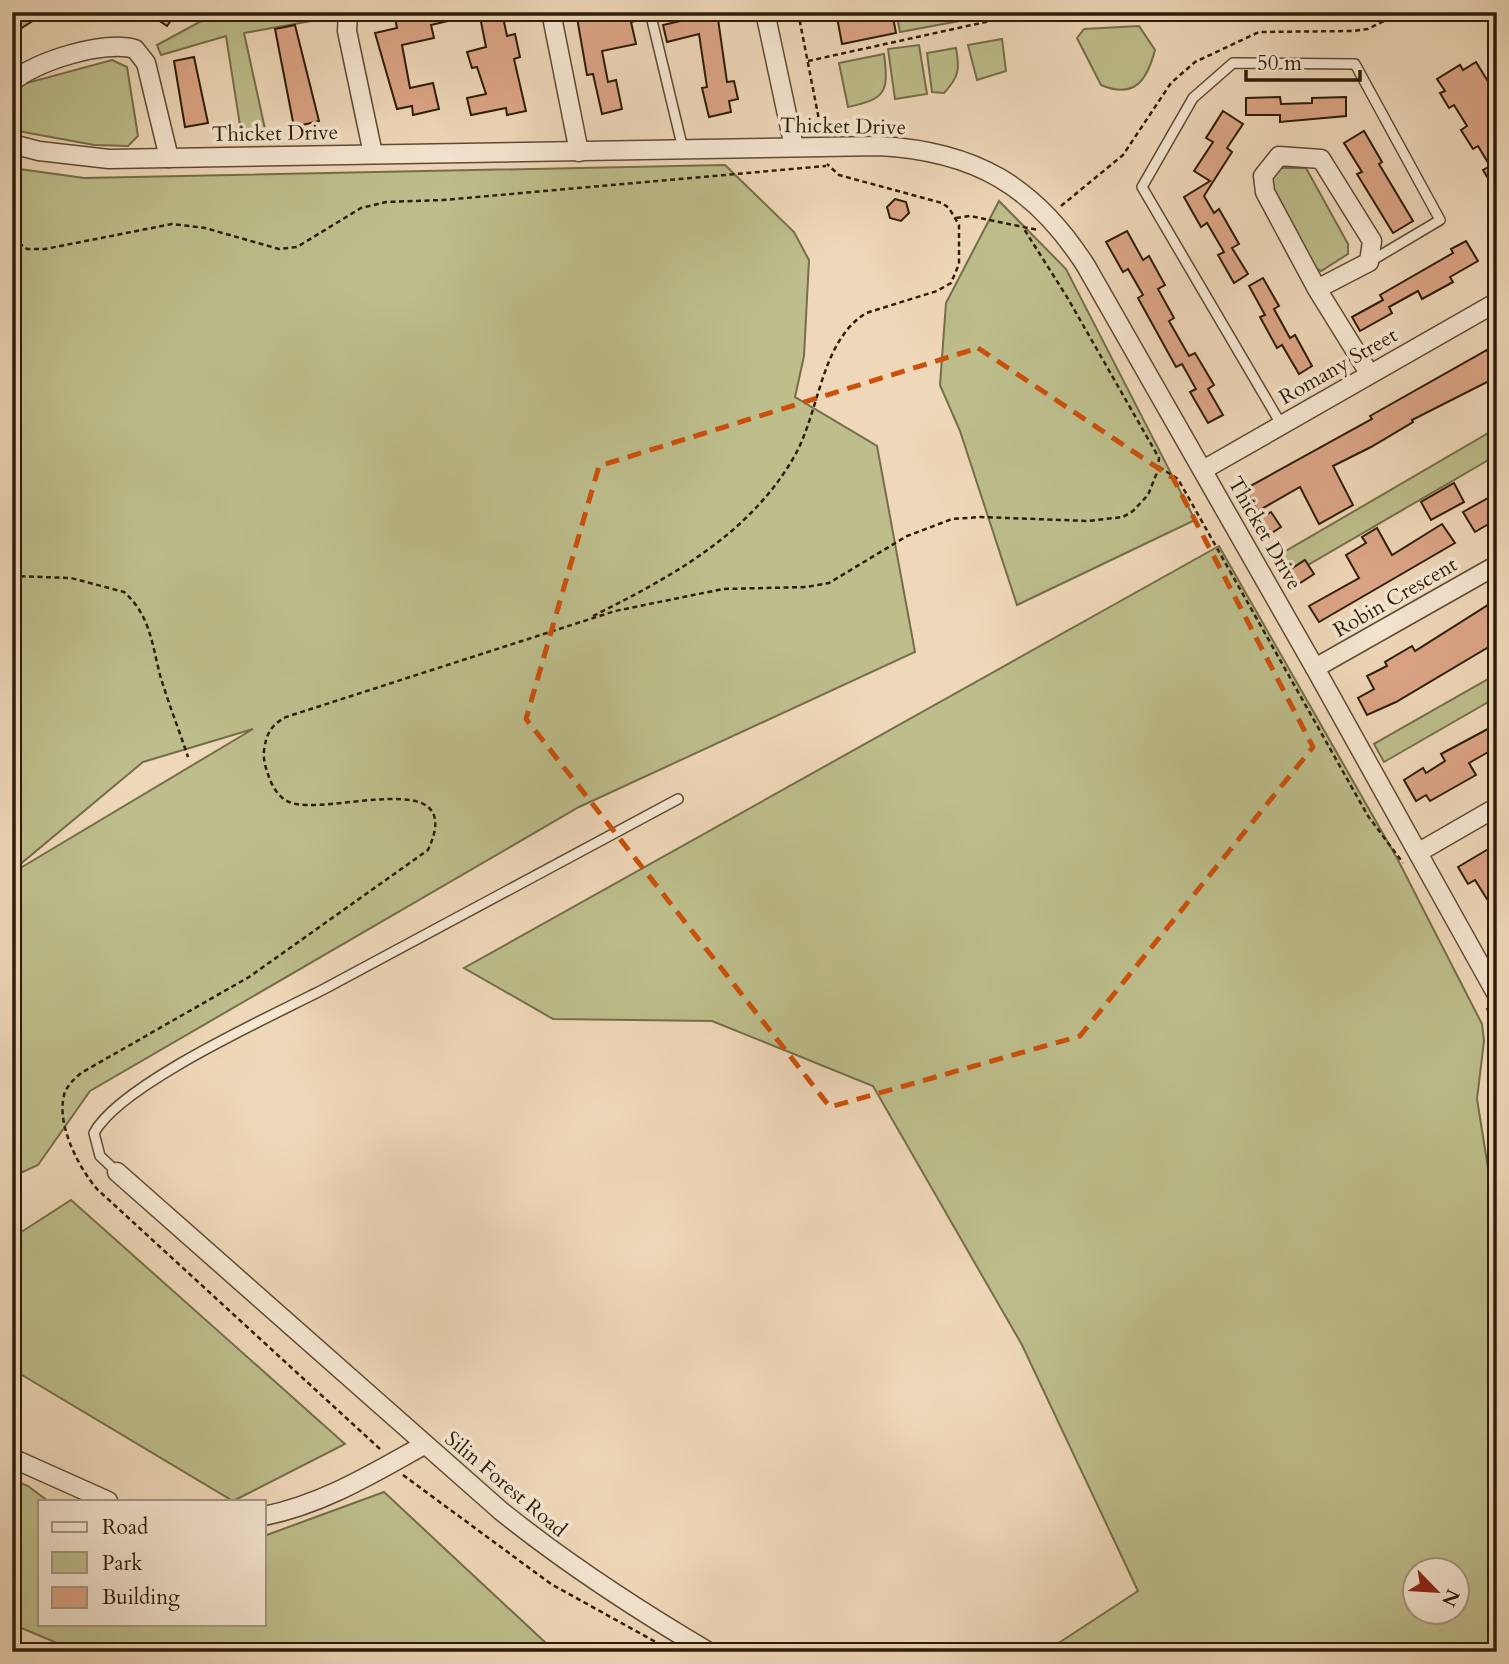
<svg xmlns="http://www.w3.org/2000/svg" width="1509" height="1664" font-family="Cardo,serif">
<rect width="100%" height="100%" fill="#efd8b9"/>
<filter id="stains"><feTurbulence type="fractalNoise" baseFrequency=".00286" numOctaves="4"/><feColorMatrix values="0 0 0 0 .2 0 0 0 0 .09 0 0 0 0 .02 0 0 0 .5 -.17"/></filter>
<radialGradient id="worn" r=".72"><stop offset=".6" stop-color="#630" stop-opacity="0"/><stop offset="1" stop-color="#630" stop-opacity=".3"/></radialGradient>
<g fill="#bdbe8c" stroke="#756e4a" stroke-width="2" fill-rule="evenodd">
<polygon points="208,12 315,12 317,20 244,33 267,138 242,138 226,36 161,55 157,45 207,18"/>
<polygon points="896,12 1008,12 900,32"/>
<path d="M1328,12H1373C1357,20 1343,25 1328,12Z"/>
<path d="M1139,26L1155,50C1147,81 1134,99 1101,85L1077,38L1084,29Z"/>
<polygon points="1002,39 1006,71 977,80 968,45"/>
<polygon points="919,45 927,94 895,99 888,49"/>
<path d="M956,48C960,69 959,77 944,93L932,92L927,53Z"/>
<path d="M884,54C889,92 886,99 848,107L839,63Z"/>
<polygon points="112,60 127,67 138,136 128,146 94,145 12,130 12,99 23,84"/>
<polygon points="725,165 794,232 809,260 804,356 795,397 877,446 915,652 579,807 90,1091 38,1165 12,1177 12,873 253,729 143,762 12,871 12,168 84,178"/>
<polygon points="1280,168 1306,168 1348,244 1348,254 1321,271 1309,265 1269,187 1270,175"/>
<polygon points="999,201 1066,269 1195,520 1017,605 960,431 940,385 946,303"/>
<polygon points="1497,428 1497,455 1282,580 1272,559"/>
<path d="M1219,546L1398,860L1482,1024L1484,1041L1477,1099L1497,1224V1652H1045L1138,1591L1022,1345L873,1086L712,1021L553,1019L464,968ZM1414,1570H1456V1612H1414Z"/>
<polygon points="1497,674 1497,697 1384,762 1374,744"/>
<polygon points="71,1200 345,1444 233,1501 12,1369 12,1238"/>
<polygon points="12,1479 28,1486 48,1501 40,1501 40,1624 264,1624 264,1536 384,1492 548,1645 480,1652 78,1652 12,1624"/>
</g>
<g fill="#dca587" stroke="#2d1d08" stroke-width="2">
<polygon points="12,12 47,12 12,34"/>
<polygon points="146,12 177,12 167,26"/>
<polygon points="423,12 464,12 465,17 431,25 434,38 402,45 410,88 433,83 439,109 413,115 412,106 397,109 375,33 397,28 395,18"/>
<polygon points="479,12 502,12 507,36 515,34 520,57 514,59 526,111 507,115 506,108 471,115 467,98 486,94 477,67 472,68 467,52 486,47"/>
<polygon points="576,12 643,12 645,19 631,22 636,44 602,51 608,82 616,80 622,109 602,114 593,74 587,75"/>
<polygon points="698,12 717,12 727,82 734,81 738,99 729,101 731,112 709,117 702,88 707,87 699,34 667,42 663,25 698,17"/>
<polygon points="836,12 892,12 896,33 842,44"/>
<polygon points="295,25 319,121 294,127 275,29"/>
<polygon points="194,57 208,123 185,127 174,61"/>
<polygon points="1476,62 1497,96 1497,193 1483,170 1490,166 1478,146 1473,149 1461,130 1467,126 1454,105 1449,108 1440,93 1445,91 1437,79 1460,65 1463,70"/>
<polygon points="1280,97 1281,104 1312,103 1312,98 1346,97 1346,116 1280,122 1280,115 1246,115 1246,98"/>
<polygon points="1223,111 1243,124 1227,148 1232,152 1204,196 1214,213 1219,209 1239,244 1232,248 1248,274 1234,283 1218,255 1224,252 1207,223 1201,227 1184,197 1210,181 1194,171 1213,142 1206,138"/>
<polygon points="1364,131 1382,162 1379,164 1413,221 1393,233 1357,174 1362,172 1344,143"/>
<polygon points="895,199 906,202 909,213 901,221 890,218 887,207"/>
<polygon points="1127,231 1143,260 1149,256 1165,285 1158,289 1174,318 1169,321 1189,356 1195,353 1214,385 1208,389 1223,415 1208,423 1190,392 1196,389 1182,364 1176,367 1138,298 1143,295 1128,269 1123,272 1106,242"/>
<polygon points="1466,241 1478,261 1450,277 1453,282 1422,299 1418,291 1389,307 1392,313 1360,331 1352,317 1383,300 1380,295 1453,253 1451,249"/>
<polygon points="1263,278 1279,306 1274,309 1290,338 1295,335 1312,366 1299,374 1282,345 1277,348 1260,317 1265,315 1249,286"/>
<polygon points="1487,350 1497,377 1412,420 1413,422 1371,447 1333,466 1353,505 1319,524 1300,487 1258,511 1245,489 1372,419 1370,416"/>
<polygon points="1454,483 1464,502 1431,520 1421,502"/>
<polygon points="1497,493 1497,519 1475,532 1463,512"/>
<polygon points="1271,512 1281,527 1267,536 1257,521"/>
<polygon points="1442,524 1455,543 1319,622 1309,606 1359,578 1346,555 1366,543 1362,537 1377,528 1392,555"/>
<polygon points="1305,560 1314,574 1297,585 1288,571"/>
<polygon points="1488,605 1497,620 1497,642 1396,702 1367,715 1358,698 1374,689 1367,676 1387,666 1385,662 1412,646 1415,651"/>
<polygon points="1497,724 1497,747 1469,763 1476,775 1430,801 1426,795 1416,801 1404,780 1423,768 1426,773 1445,761 1441,754"/>
<polygon points="1497,844 1497,915 1475,880 1468,884 1458,867"/>
</g>
<g fill="none" stroke-linecap="round" stroke-linejoin="round">
<g stroke="#5e4c34" stroke-width="12">
<g id="lane">
<polyline points="650,12 683,149"/>
<polyline points="1281,424 1142,187 1193,98 1233,63 1355,64 1440,220 1371,261"/>
<path d="M117,1172L100,1156L94,1133C120,1084 272,1016 326,988C444,925 561,862 678,799"/>
</g>
</g>
<g stroke="#5e4c34" stroke-width="21">
<g id="street">
<polyline points="348,12 347,31 373,154"/>
<polyline points="551,12 579,152"/>
<polyline points="765,12 794,147"/>
<path d="M12,82C35,61 105,40 135,49L146,63L169,158"/>
<path d="M12,144L39,151L109,159L879,146C975,151 1035,186 1086,266L1315,668L1497,995"/>
<polyline points="1317,289 1369,262 1372,241 1321,159 1279,156 1263,176 1265,192 1317,289 1369,373"/>
<polyline points="1203,470 1497,302"/>
<polyline points="1315,668 1497,565"/>
<polyline points="1419,852 1497,807"/>
<path d="M117,1172L501,1511C567,1564 636,1609 709,1652"/>
<polyline points="12,1458 108,1501"/>
<path d="M264,1516C323,1504 372,1474 424,1445"/>
</g>
</g>
<g stroke="#2d1d08" stroke-width="2.5" stroke-dasharray="5 3.5" stroke-linecap="butt">
<polyline points="798,12 821,130"/>
<polyline points="808,61 1031,12"/>
<polyline points="1061,206 1123,155 1171,83 1195,62 1259,32 1353,31 1368,29 1402,12"/>
<polyline points="956,218 970,216 1038,230"/>
<polyline points="12,238 27,249 45,249 172,224 205,228 279,249 297,247 361,208 386,202 443,200 826,166"/>
<polyline points="1159,467 1178,479 1368,816 1403,863"/>
<path d="M12,576L71,578L124,592C150,615 152,644 160,675C168,702 179,730 188,757"/>
<path d="M593,616C671,577 749,535 794,457C820,412 820,342 866,313L937,291L951,283L959,264V225L949,208L942,203L839,175L827,164"/>
<polyline points="1487,1008 1495,1026 1491,1071 1497,1116"/>
<path d="M380,1449L97,1189C79,1168 59,1129 63,1101C64,1088 72,1081 81,1073L249,977L428,850C469,762 326,818 289,802C279,798 272,786 269,777C266,769 263,760 264,751C266,734 271,725 286,717L615,611L723,589L806,587L829,583L907,536L952,519L980,517L1088,521L1123,517L1133,511L1148,495L1158,470L1159,458L1067,297L1024,229"/>
<polyline points="403,1475 551,1584 672,1651"/>
</g>
<use href="#lane" stroke="#f5e6d2" stroke-width="9"/>
<use href="#street" stroke="#f5e6d2" stroke-width="18"/>
</g>
<path fill="none" stroke="#cc500b" stroke-width="5" stroke-dasharray="14 9" stroke-linejoin="round" d="M978,348L1173,478L1313,747L1080,1036L830,1107L526,719L599,466Z"/>
<g text-anchor="middle" stroke-width="7" stroke-linejoin="round" paint-order="stroke">
<g font-size="21" fill="#2d1d08" stroke="#f5e6d2">
<text transform="translate(843 126) rotate(1)" y="7">Thicket Drive</text>
<text transform="translate(275 133) rotate(-1)" y="7">Thicket Drive</text>
<text transform="translate(1338 366) rotate(-30)" y="7">Romany Street</text>
<text transform="translate(1265 533) rotate(60)" y="7">Thicket Drive</text>
<text transform="translate(1395 597) rotate(-30)" y="7">Robin Crescent</text>
<text transform="translate(506 1484) rotate(40)" y="7">Silin Forest Road</text>
</g>
</g>
<rect width="1509" height="1664" fill="none" stroke="#efd8b9" stroke-width="42"/>
<rect x="14" y="14" width="1481" height="1636" fill="none" stroke="#2d1d08" stroke-width="3.5"/>
<rect x="21" y="21" width="1467" height="1622" fill="none" stroke="#2d1d08" stroke-width="2"/>
<rect x="38" y="1500" width="228" height="126" fill="#f5e6d2" stroke="#a59681" stroke-width="2"/>
<rect x="52" y="1522" width="35" height="10" fill="#f5e6d2" stroke="#a59681" stroke-width="2"/>
<text x="102" y="1534" font-size="21" fill="#2d1d08">Road</text>
<rect x="52" y="1552" width="35" height="21" fill="#bdbe8c" stroke="#a59681" stroke-width="2"/>
<text x="102" y="1570" font-size="21" fill="#2d1d08">Park</text>
<rect x="52" y="1587" width="35" height="21" fill="#dca587" stroke="#a59681" stroke-width="2"/>
<text x="102" y="1604" font-size="21" fill="#2d1d08">Building</text>
<g transform="translate(1436 1591) rotate(115)"><circle r="33" fill="#f5e6d2" stroke="#a59681" stroke-width="2"/>
<path d="M0-5L12 26L0 18L-12 26Z" fill="#8f2418"/>
<text y="-10" font-size="19" font-weight="bold" text-anchor="middle" fill="#2d1d08">N</text>
</g>
<path d="M1246 70v10h114v-10" fill="none" stroke="#2d1d08" stroke-width="3.5"/>
<text x="1257" y="70" font-size="21" fill="#2d1d08" stroke="#f5e6d2" stroke-width="5" paint-order="stroke">50 m</text>
<rect width="100%" height="100%" filter="url(#stains)"/>
<rect width="100%" height="100%" fill="url(#worn)"/>
</svg>
